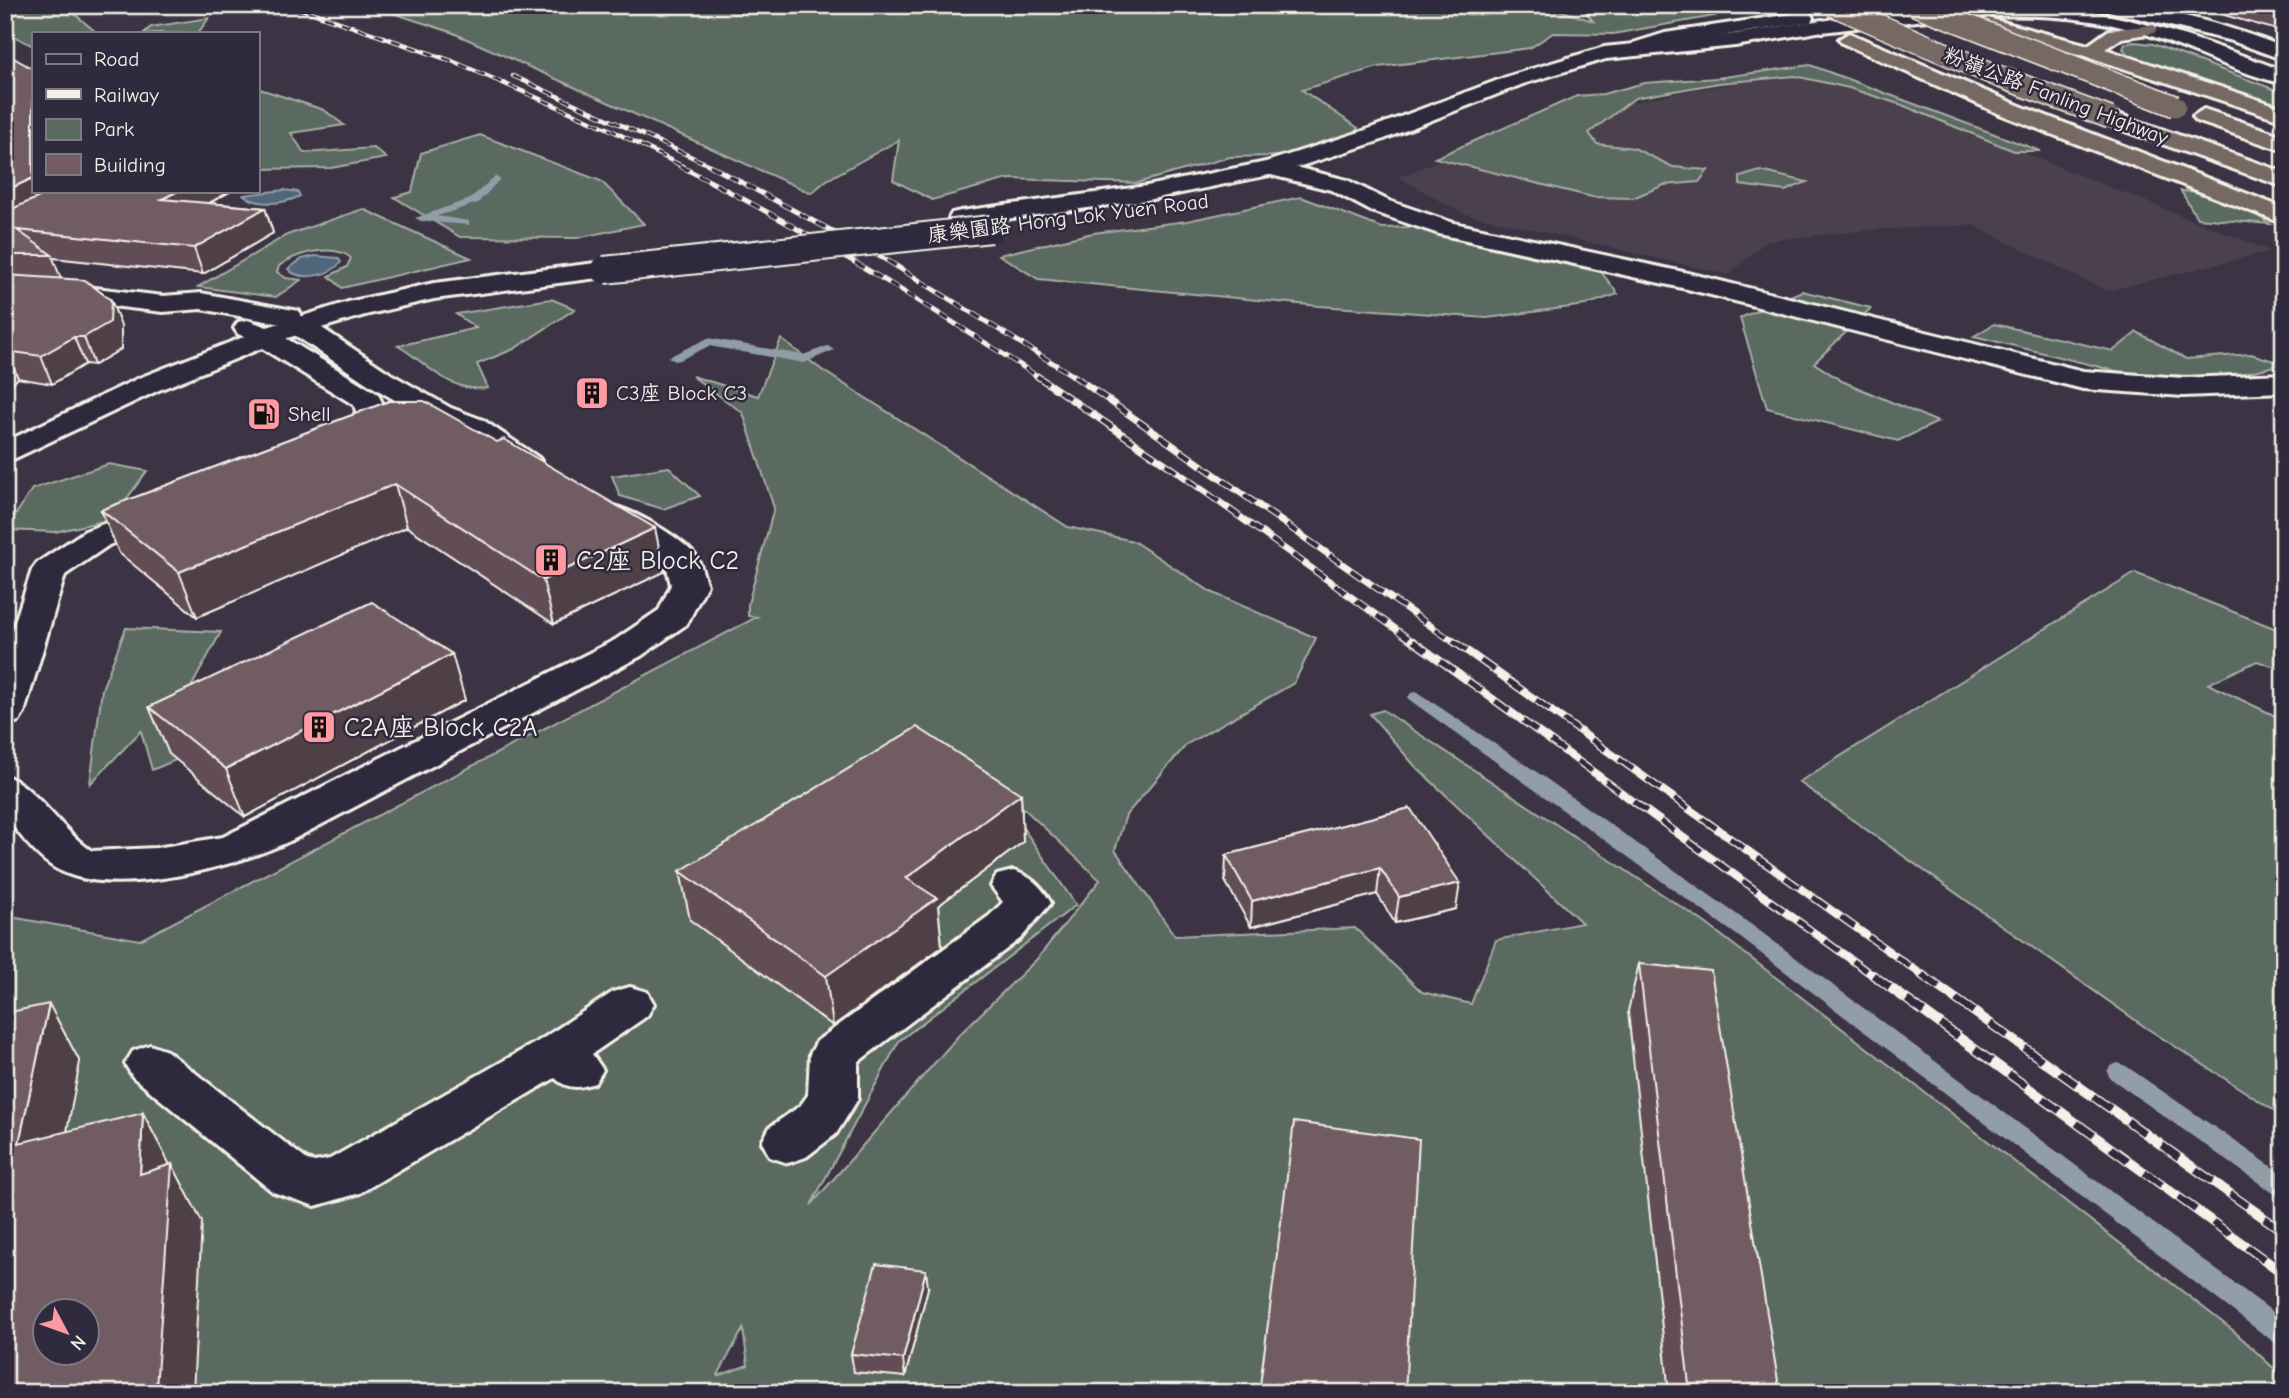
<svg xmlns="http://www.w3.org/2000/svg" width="2289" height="1398" font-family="'Comic Neue','LXGW WenKai TC',sans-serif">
<rect width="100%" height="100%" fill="#3c3445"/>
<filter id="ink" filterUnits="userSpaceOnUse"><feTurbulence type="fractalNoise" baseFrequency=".0143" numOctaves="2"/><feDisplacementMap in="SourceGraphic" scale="14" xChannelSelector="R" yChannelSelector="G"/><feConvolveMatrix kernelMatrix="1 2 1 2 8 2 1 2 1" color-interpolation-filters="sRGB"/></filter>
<g filter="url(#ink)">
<polygon fill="#4c404e" points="1815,69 1934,117 2270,251 2107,291 1973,225 1867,230 1766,241 1729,275 1462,213 1398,177 1530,125 1672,94"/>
<g fill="#5a6a60" stroke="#a7aea4" stroke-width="2" fill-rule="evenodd">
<polygon points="64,5 97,33 33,33 33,46 5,32 5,6"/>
<polygon points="368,5 1543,5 1593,21 1584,10 1602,5 1701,5 1715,16 1613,34 1553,33 1530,48 1378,67 1302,90 1358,128 1350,139 1278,156 1230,157 1137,183 1008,179 932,200 893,180 899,140 827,180 811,193 451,32"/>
<polygon points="209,18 198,33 144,33 151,27"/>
<polygon points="2134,42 2153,44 2284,93 2284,107 2133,57 2123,49 2125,44"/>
<polygon points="1810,65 2040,151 2014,151 1902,105 1849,88 1795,76 1719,83 1635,98 1589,133 1597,144 1634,148 1673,167 1708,170 1699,182 1664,185 1633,198 1592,197 1435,158 1577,96 1603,94 1644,83 1717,78"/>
<polygon points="257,88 324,110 344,125 291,133 304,153 374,148 386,158 331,168 257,169"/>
<polygon points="480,135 601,181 644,224 577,238 460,237 394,197 412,192 421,153"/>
<polygon points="1760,171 1807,182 1785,191 1740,185 1740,177"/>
<polygon points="2181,191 2223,192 2270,224 2197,218"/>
<polygon points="1301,197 1382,228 1463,225 1598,268 1618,294 1585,305 1487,318 1320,306 1038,279 999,255 1093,233 1187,221"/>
<path d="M363,209L471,258L342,288L329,276L347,267L351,258C334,243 296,253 279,266L277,272L286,278L301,280L276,297L198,287L287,235Z"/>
<polygon points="1802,291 1871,308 1814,363 1842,381 1938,422 1898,441 1767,408 1740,318"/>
<path d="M551,299L575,309L514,349L477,364L488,388C448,393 429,364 398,346L476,328L456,314Z"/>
<polygon points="1994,324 2113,351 2137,332 2186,359 2251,354 2284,364 2228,377 2128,374 1974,336"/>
<path d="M781,339L822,370L1068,527L1133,541L1211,592L1316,638L1294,683L1187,744L1126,815L1115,850L1175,936L1355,928L1422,992L1471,1004L1496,940L1582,923L1414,765L1370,714L1383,710L1704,922L2235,1332L2284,1378V1393H5V916L140,940L757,617L748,616V604L774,508L743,413L692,376L758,396ZM984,771L1100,880L1036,960L959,1035L811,1205L899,1041L1076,905ZM46,1310H88V1352H46ZM743,1329L748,1365L718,1376V1375Z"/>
<polygon points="109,464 147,471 112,519 55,532 6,530 32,489"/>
<polygon points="669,467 700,496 663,509 620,496 612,476"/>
<polygon points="2135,573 2284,632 2284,670 2257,661 2208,684 2284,720 2284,1117 2145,1027 1799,782"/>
<polygon points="126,628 221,632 176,715 207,747 152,770 141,731 90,784 102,689"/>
</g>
<g fill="#50667b" stroke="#929ea7" stroke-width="2">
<path d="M284,190L298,192L300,196C284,204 258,207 244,195Z"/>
<path d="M315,256L338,258L341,262C331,276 299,282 288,269L302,259Z"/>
</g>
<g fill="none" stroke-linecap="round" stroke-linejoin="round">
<g fill="#929ea7" fill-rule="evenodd">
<polygon points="495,176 500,179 478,203 437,216 469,221 469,225 421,221 415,218 470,199"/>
<polygon points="708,338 803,355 828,346 834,350 804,363 709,346 680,360 675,361 668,357"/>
<polygon points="1417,692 1534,770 1753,926 2284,1320 2284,1346 2275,1343 1738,936 1411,701 1408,697 1411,693"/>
<polygon points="2118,1063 2126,1066 2284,1175 2284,1198 2276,1195 2110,1078 2107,1072 2110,1066"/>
</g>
<g stroke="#f4f1e8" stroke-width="6">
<g id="pedestrian">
<path d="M1013,871C1031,876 1041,886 1051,903L1021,938L858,1062V1099L836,1134L806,1157L788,1163L770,1157L762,1142L770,1127L800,1106L808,1095L810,1054L817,1041L989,916L1003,902L991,886L997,875Z"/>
<path d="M630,987L647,992L654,1004L647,1016L592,1054L603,1070L595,1083C580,1088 568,1090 555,1078L360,1193L315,1206L273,1192L133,1077L125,1064L133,1051L150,1045L167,1051L307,1160L315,1162L330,1159L542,1039L613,992Z"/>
</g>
</g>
<g stroke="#f4f1e8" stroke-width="6">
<g id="minor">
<path d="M2098,5C2160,5 2226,25 2284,47V60L2232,41L2100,9Z"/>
<polygon points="1271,161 1347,180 1389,201 1454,223 1688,273 2083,371 2183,378 2284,374 2284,392 2183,396 2083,389 1687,289 1439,234 1371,211 1331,190 1263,173 1259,168 1263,163"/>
<polygon points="5,283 61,284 163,296 201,293 299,311 302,318 310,320 391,374 451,408 483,420 539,458 544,465 539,472 528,475 517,472 461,434 429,420 371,386 290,332 287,325 201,309 163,312 61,300 5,299"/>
<polygon points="264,329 274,331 378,394 386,411 376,437 365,439 354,437 350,430 356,411 354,405 262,348 159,390 5,463 5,442 139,378"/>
<polygon points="158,503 170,506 175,513 170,520 109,545 65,575 24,713 19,721 5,725 5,652 32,570 37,563 85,531"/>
<path d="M613,506C635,511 680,537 694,554C701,562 703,575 707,585L687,624L641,656L292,840C238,866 120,898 63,872C39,862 21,835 5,816V776C33,783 62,832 92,851L156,848L223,837L615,640L659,610L671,585L666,564L660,558L601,523L596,516L601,509Z"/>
</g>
</g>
<g stroke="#f4f1e8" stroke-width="6">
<g id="tertiary">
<polygon points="1822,20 1829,22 1832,26 1829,30 1735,46 1606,59 1523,84 1379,141 1279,173 1147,200 961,225 952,223 949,218 952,213 961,211 1147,186 1266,162 1363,131 1509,76 1604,47 1735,34"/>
<polygon points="604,262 613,264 617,270 613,276 434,299 365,315 264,345 238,334 234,328 238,322 248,320 267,327 348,302 434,283"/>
</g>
</g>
<g stroke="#f4f1e8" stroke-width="6">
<g id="secondary">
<path d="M2022,5C2119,9 2195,38 2284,71V84C2225,70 2172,38 2113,25C2018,5 1917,21 1822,32L1812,26C1823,12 1995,5 2022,5Z"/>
<polygon points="1804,12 1811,14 1813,18 1811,22 1668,44 1640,53 1630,47 1633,43 1665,33"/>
</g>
</g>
<g stroke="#f4f1e8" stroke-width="6">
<g id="motorway">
<polygon points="1988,18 2088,45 2109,30 2154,25 2157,29 2154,33 2122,38 2105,49 2284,108 2284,121 2086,56 1981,28 1978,24"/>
<polygon points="1849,33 2018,105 2284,208 2284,224 2002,115 1842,43 1839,39"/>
<polygon points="2204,109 2284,136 2284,151 2196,121 2193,116"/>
<polygon points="2110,111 2284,172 2284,187 2102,123 2099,118"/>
</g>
</g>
<use href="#pedestrian" fill="#2f2a3d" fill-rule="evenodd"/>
<use href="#minor" fill="#2f2a3d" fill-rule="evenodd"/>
<use href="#tertiary" fill="#2f2a3d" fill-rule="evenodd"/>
<use href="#secondary" fill="#2f2a3d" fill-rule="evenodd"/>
<use href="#motorway" fill="#766964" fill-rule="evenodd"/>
<g stroke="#f4f1e8" stroke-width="4.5">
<g id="rail-far4">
<polyline points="290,5 452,61 607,128 684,167"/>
<polyline points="513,76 714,167"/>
</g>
</g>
<g stroke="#f4f1e8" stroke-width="5">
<g id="rail-far3">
<path d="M680,166C805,229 923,302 1040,378"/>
<polyline points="711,166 888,261 1077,378"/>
</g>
</g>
<g stroke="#f4f1e8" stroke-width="7">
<g id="rail-far2">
<polyline points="1037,376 1179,473 1415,643"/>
<polyline points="1074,376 1455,643"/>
</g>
</g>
<g stroke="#f4f1e8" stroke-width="8">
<g id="rail-far1">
<polyline points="1413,641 1875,977"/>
<polyline points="1453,641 1925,977"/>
</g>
</g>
<g stroke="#f4f1e8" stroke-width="10">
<g id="rail">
<polyline points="1873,975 2284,1274"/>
<polyline points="1922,975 2284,1232"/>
</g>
</g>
<use href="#rail-far4" stroke="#2f2a3d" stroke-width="2.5" stroke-dasharray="9" stroke-linecap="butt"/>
<use href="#rail-far3" stroke="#2f2a3d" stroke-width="3.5" stroke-dasharray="10" stroke-linecap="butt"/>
<use href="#rail-far2" stroke="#2f2a3d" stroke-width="4.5" stroke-dasharray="13" stroke-linecap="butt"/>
<use href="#rail-far1" stroke="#2f2a3d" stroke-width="5" stroke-dasharray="17" stroke-linecap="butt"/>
<use href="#rail" stroke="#2f2a3d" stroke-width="7" stroke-dasharray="21" stroke-linecap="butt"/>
<g stroke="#f4f1e8" stroke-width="30" stroke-linecap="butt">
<polyline id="tertiary-bridge" points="604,270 991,229"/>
</g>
<g stroke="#f4f1e8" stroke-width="24" stroke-linecap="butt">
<g id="motorway-bridge">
<polyline points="1832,5 2000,77 2110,118"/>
<polyline points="1915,5 2175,106"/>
</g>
</g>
<use href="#tertiary-bridge" stroke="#2f2a3d" stroke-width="26"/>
<use href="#motorway-bridge" stroke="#766964" stroke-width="21"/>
</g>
<g fill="#624e56" stroke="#f4f1e8" stroke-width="2">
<polygon points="2189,5 2284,5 2284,32"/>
<polygon points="5,53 33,191 231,191 209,203 265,208 273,233 203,274 53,258 61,279 111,300 121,326 121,349 94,365 85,364 52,384 18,378 5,391"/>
<polygon points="389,401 664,572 554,624 407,527 197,617 119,553 101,510"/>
<polygon points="465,700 245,817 169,754 149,707"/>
<polygon points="1021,794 1023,842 938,906 942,947 833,1026 690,920 680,871"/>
<polygon points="1410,808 1456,909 1395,923 1377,894 1251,927 1225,881 1226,855"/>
<polygon points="1639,964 1780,1393 1669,1393 1628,1011"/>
<polygon points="928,1288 905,1377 854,1372 851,1354"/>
</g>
<g fill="#504046" stroke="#f4f1e8" stroke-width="2">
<polygon points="33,178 33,191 67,191 5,221 5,191"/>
<polygon points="178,191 231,191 171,224 162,199"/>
<polygon points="265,208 273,233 203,274 194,248"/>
<polygon points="111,300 121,326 121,349 94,365 84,337"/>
<polygon points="74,337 85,364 52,384 41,356"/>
<polygon points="7,351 18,378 5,391 5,352"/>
<polygon points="395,484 407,527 197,617 179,572"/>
<polygon points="655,528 664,572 554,624 543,580"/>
<polygon points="452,654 465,700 245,817 226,769"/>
<polygon points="1021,794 1023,842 938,906 942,947 833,1026 826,976 906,878"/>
<polygon points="1380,868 1377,894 1251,927 1252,901"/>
<polygon points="1460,883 1456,909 1395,923 1399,897"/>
<polygon points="49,1004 80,1062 54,1201 19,1143"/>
<polygon points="143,1113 172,1169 172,1164 202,1222 193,1393 144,1393 140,1174"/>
<polygon points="926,1270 928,1288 905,1377 903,1359"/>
</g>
<g fill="#725b64" stroke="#f4f1e8" stroke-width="2" fill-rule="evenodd">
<polygon points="5,53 33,69 33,178 5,191"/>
<polygon points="53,191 178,191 162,199 265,208 194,248 17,230 52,255 5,255 5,212"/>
<polygon points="5,275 85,280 111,300 110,322 84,337 74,337 41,356 7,351 5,352"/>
<polygon points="389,401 424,401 497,442 504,439 655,528 543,580 395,484 179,572 101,510"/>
<polygon points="372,602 452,654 226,769 149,707"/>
<polygon points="917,727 1021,794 906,878 937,898 826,976 680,871"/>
<polygon points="1410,808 1460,883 1399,897 1380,868 1252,901 1226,855"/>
<polygon points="1639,964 1711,971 1780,1393 1690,1393"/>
<path d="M49,1004L19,1143L143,1113L140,1174L172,1164L156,1389L144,1393H5V1013ZM46,1311H88V1353H46Z"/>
<polygon points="1294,1122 1419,1139 1405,1393 1259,1393"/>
<polygon points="876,1264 926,1270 903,1359 851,1354"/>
</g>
</g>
<defs>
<g id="building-square" transform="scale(1.75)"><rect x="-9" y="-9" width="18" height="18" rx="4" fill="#ff9aa2" stroke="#2f2a3d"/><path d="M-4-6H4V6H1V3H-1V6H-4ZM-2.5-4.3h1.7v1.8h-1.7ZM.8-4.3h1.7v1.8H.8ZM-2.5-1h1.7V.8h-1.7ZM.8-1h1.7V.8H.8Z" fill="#111"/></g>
<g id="fuel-square" transform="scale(1.75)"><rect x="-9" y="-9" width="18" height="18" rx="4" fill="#ff9aa2" stroke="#2f2a3d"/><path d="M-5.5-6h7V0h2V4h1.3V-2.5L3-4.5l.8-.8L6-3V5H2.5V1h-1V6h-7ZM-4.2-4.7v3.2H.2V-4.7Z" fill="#111"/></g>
</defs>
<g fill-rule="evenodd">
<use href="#building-square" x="592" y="393"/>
<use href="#fuel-square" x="264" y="414"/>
<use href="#building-square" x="551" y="560"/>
<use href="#building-square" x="319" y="727"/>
</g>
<g text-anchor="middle" stroke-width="5" stroke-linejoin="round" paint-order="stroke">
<g font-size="21" fill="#f4f1e8" stroke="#2f2a3d">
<text transform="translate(2056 96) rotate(21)" y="7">粉嶺公路 Fanling Highway</text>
<text transform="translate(1068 218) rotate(-7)" y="7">康樂園路 Hong Lok Yuen Road</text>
</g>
<g font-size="21" fill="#f4f1e8" stroke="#2f2a3d" text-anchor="start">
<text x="616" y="400">C3座 Block C3</text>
<text x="288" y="421">Shell</text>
</g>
<g font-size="26" fill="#f4f1e8" stroke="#2f2a3d" text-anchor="start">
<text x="576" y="569">C2座 Block C2</text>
<text x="344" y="736">C2A座 Block C2A</text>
</g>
</g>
<rect width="2289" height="1398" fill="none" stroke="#2f2a3d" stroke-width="28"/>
<rect x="14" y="14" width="2261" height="1370" fill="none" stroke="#f4f1e8" stroke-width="2.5" filter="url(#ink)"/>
<rect x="32" y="32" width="228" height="161" fill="#2f2a3d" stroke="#7e7a81" stroke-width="2"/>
<rect x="46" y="54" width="35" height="10" fill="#2f2a3d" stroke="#7e7a81" stroke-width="2"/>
<text x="94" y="66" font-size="21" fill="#f4f1e8">Road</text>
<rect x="46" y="89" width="35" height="10" fill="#f4f1e8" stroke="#7e7a81" stroke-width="2"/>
<text x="94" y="102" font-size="21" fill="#f4f1e8">Railway</text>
<rect x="46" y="119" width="35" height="21" fill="#5a6a60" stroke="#7e7a81" stroke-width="2"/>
<text x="94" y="136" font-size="21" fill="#f4f1e8">Park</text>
<rect x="46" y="154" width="35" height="21" fill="#725b64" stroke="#7e7a81" stroke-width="2"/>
<text x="94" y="172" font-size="21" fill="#f4f1e8">Building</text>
<g transform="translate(66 1332) rotate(131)"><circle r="33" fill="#2f2a3d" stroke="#7e7a81" stroke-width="2"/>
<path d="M0-5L12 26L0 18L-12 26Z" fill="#ff9aa2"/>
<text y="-10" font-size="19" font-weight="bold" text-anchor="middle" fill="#f4f1e8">N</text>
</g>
</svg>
